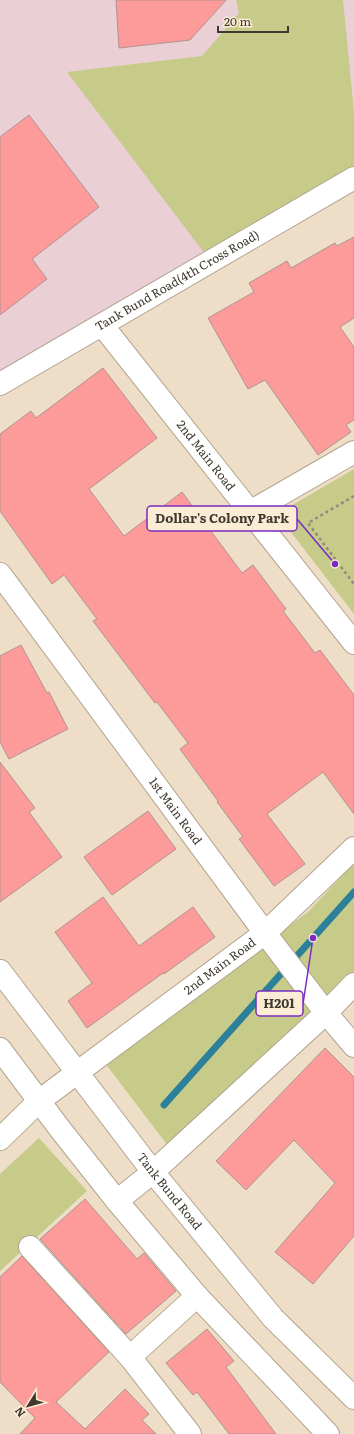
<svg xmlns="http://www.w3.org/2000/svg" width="354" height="1434" font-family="Literata,serif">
<rect width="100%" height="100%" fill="#eedec8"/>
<polygon fill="#eacfd4" points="0,0 354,0 354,167 0,375"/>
<g fill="#c6cb8a">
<polygon points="236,0 343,0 354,113 354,167 205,254 67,72 202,56 239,13"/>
<polygon points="354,469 354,614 277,514"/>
<polygon points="354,863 354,972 314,1015 168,1146 105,1063 308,912"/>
<polygon points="39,1138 87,1191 0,1271 0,1174"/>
</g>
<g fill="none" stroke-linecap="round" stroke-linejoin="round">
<polyline stroke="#2d8099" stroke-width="7" points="164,1105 354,892"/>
</g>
<g fill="#fc9b99" stroke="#af9392">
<polygon points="116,0 226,0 190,40 119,48"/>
<polygon points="29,115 99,207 32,259 47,279 0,315 0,137"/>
<polygon points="354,237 354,318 340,327 354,347 354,420 346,425 351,432 318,455 265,380 248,389 208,318 254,292 249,283 287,261 291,268 335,243 337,246"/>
<polygon points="103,368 157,438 89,489 124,536 182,492 242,573 253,565 286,609 283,611 315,653 320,650 354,695 354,814 323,772 267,814 305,864 274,886 239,839 243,837 217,802 218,801 180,749 188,743 157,702 155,703 93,621 97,619 64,575 52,584 0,511 0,434 31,411 36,418"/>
<polygon points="21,645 47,693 49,692 68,729 9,759 0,742 0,656"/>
<polygon points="0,762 35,808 29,812 62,857 0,902"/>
<polygon points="148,811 176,849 112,895 84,857"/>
<polygon points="103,897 139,946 193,907 215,937 164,974 163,973 87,1028 68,1001 92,983 55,932"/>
<polygon points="325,1048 354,1077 354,1236 313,1284 275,1252 335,1183 294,1140 246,1190 216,1161"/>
<polygon points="85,1199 137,1259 144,1253 176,1291 126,1334 40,1239"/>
<polygon points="22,1256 109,1352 56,1402 85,1429 125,1389 149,1414 142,1420 156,1434 20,1434 35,1418 0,1382 0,1277"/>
<polygon points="207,1329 234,1361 226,1367 276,1434 229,1434 197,1392 193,1395 166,1363"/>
</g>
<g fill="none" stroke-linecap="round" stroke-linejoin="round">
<g stroke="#b3a48f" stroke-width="24">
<g id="minor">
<path id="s1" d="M102,325L354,643"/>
<path id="s2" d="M0,384L354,178"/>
<polyline points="250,512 354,452"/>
<path id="s3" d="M0,574L265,933L326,1013L354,1046"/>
<path id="s4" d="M0,971L153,1172L273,1318L354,1398"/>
<polyline points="0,1049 60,1129 117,1201 197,1296 328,1434"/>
<path id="s5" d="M0,1139L39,1101L265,933L354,848"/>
<polyline points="117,1201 153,1172 326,1013 354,984"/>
<polyline points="30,1247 130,1357"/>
<polyline points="190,1434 130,1357 197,1296"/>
</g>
</g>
<polyline stroke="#958a7b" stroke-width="2.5" stroke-dasharray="3 3" stroke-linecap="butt" points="354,496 308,523 354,584"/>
<use href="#minor" stroke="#fff" stroke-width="22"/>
</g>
<g text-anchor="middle" stroke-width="3" stroke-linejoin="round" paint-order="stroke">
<g font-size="12" fill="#3e382f" stroke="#fbecd5">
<text dy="4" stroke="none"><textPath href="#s2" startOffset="205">Tank Bund Road(4th Cross Road)</textPath></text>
<text dy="4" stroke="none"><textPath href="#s1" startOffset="167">2nd Main Road</textPath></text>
<text dy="4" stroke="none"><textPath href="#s3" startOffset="295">1st Main Road</textPath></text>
<text dy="4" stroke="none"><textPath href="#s5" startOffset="280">2nd Main Road</textPath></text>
<text dy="4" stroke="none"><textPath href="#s4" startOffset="278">Tank Bund Road</textPath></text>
</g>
</g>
<path fill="none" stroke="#7b2cbf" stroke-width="1.5" d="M335 564L297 519M313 938L303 1004"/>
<g fill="#7b2cbf" stroke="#fbecd5" stroke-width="1.5">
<circle cx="335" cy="564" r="4"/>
<circle cx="313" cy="938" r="4"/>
</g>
<g fill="#fbecd5" stroke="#7b2cbf" stroke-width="1.5">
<rect x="147" y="506" width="150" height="25" rx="4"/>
<rect x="256" y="991" width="47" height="25" rx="4"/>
</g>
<g font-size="13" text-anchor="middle" font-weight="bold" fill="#3e382f">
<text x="222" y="523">Dollar's Colony Park</text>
<text x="279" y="1008">H201</text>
</g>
<g transform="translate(28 1406) rotate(233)" stroke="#fbecd5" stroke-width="3" paint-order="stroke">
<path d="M0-3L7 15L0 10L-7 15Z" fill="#3e382f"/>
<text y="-6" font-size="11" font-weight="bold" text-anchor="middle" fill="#3e382f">N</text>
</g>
<path d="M218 26v6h70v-6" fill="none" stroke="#3e382f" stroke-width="2"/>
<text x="224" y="26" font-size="12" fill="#3e382f" stroke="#fbecd5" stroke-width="3" paint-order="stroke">20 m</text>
</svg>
